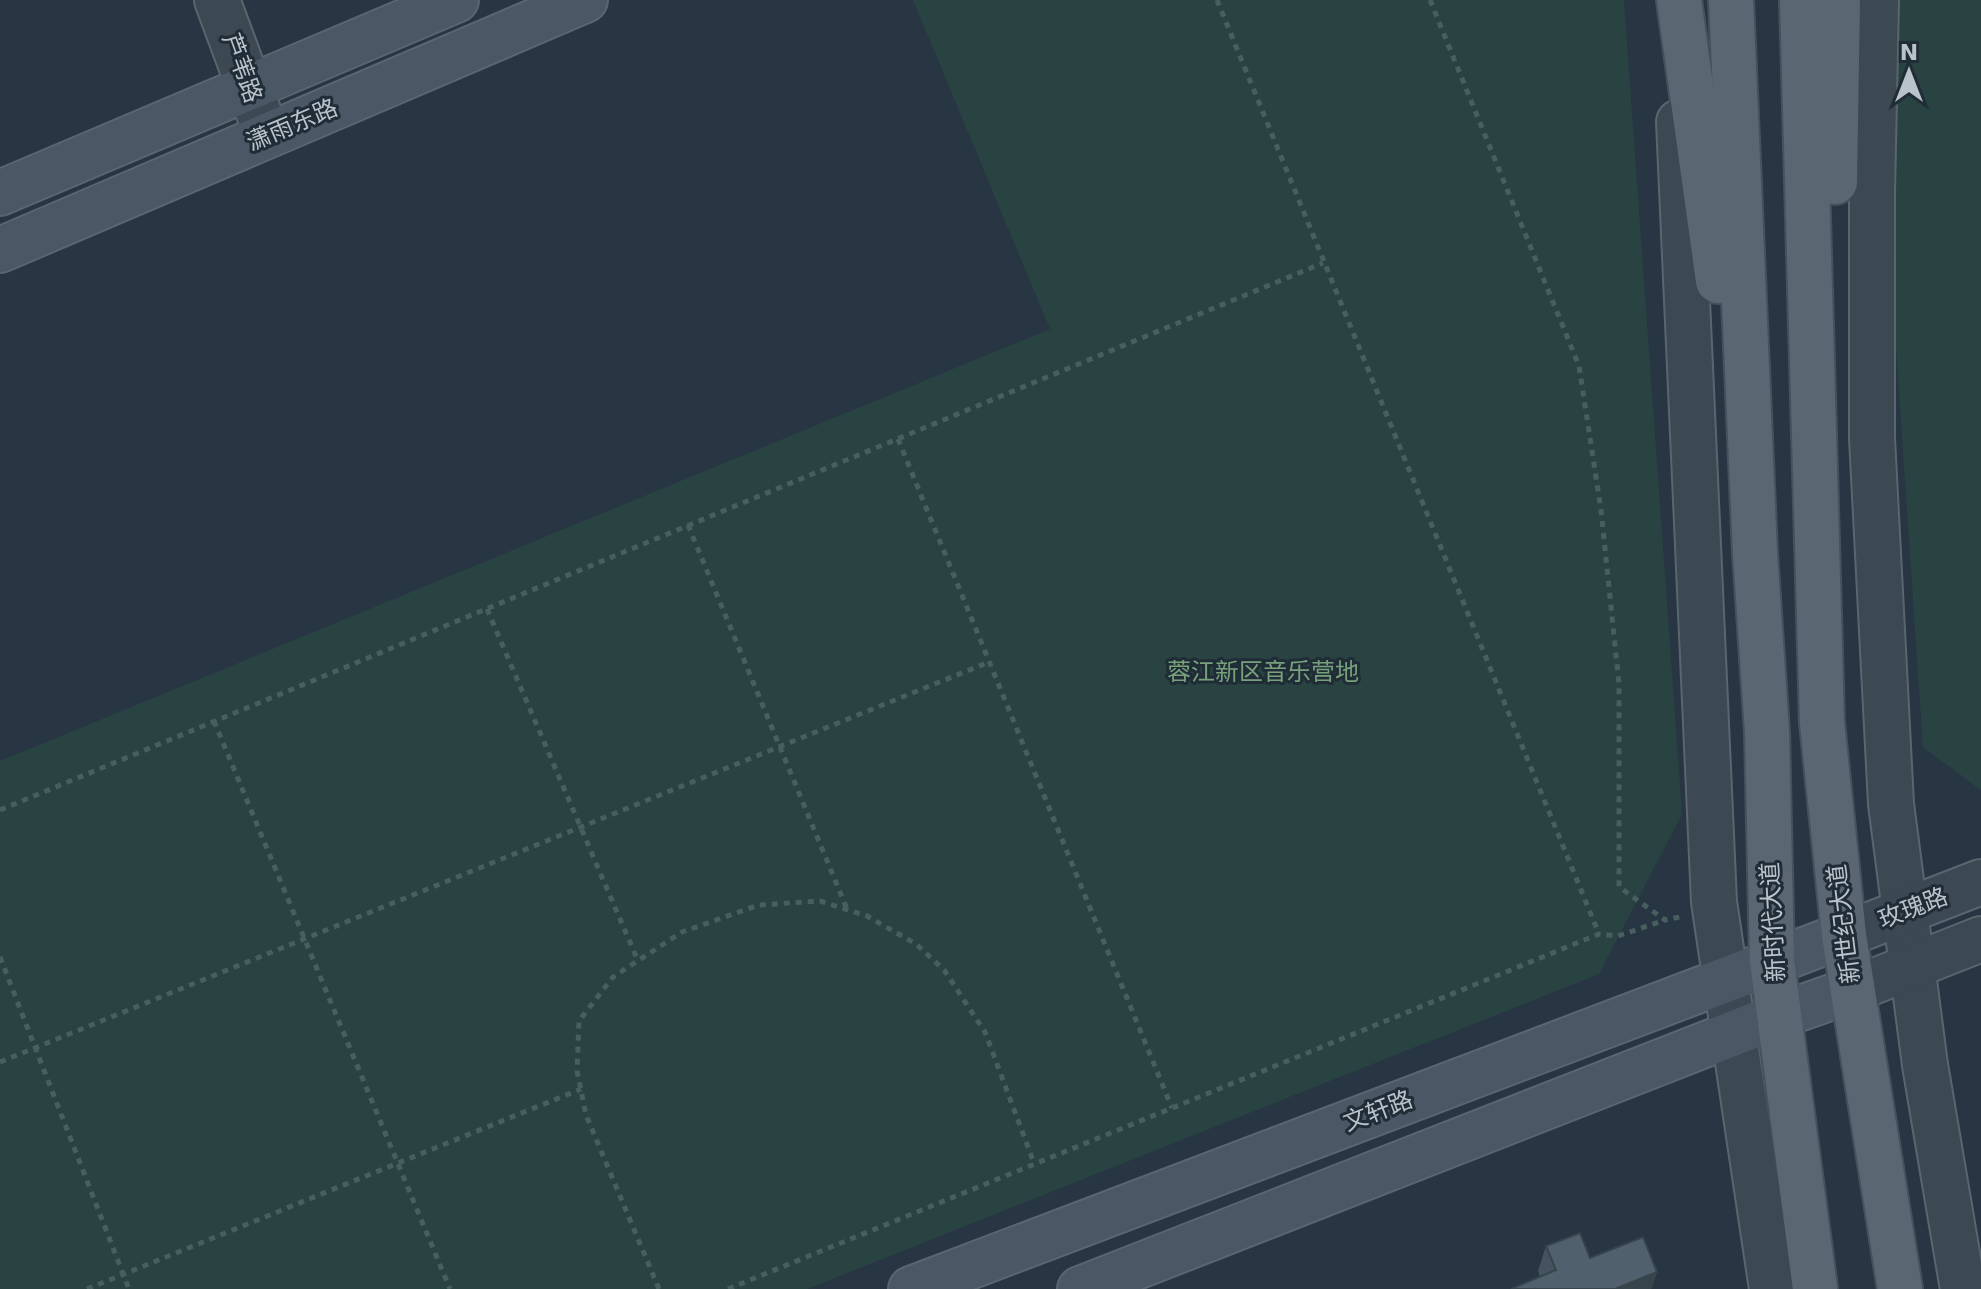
<svg xmlns="http://www.w3.org/2000/svg" width="1981" height="1289" font-family="'DejaVu Sans','Noto Sans SC',sans-serif">
<rect width="100%" height="100%" fill="#273642"/>
<g fill="#294343">
<polygon points="913,0 1624,0 1682,814 1599,974 807,1289 0,1289 0,761 1050,329"/>
<polygon points="1888,0 1981,0 1981,790 1923,747 1880,110"/>
</g>
<g fill="none" stroke-linecap="round" stroke-linejoin="round">
<g stroke="#5a666f" stroke-width="48">
<g id="tertiary">
<polyline points="217,0 267,135"/>
<polyline points="1876,0 1872,193 1872,438 1891,804 1925,1065 1963,1289"/>
<polyline points="1679,122 1714,902 1772,1289"/>
<polyline points="1844,935 1981,882"/>
<polyline points="1852,990 1981,939"/>
</g>
</g>
<g stroke="#5a666f" stroke-width="48">
<g id="secondary">
<polyline points="0,193 456,0"/>
<polyline points="0,250 585,0"/>
<polyline points="911,1289 1844,935"/>
<polyline points="1080,1289 1778,1016 1852,990"/>
</g>
</g>
<g stroke="#45515b" stroke-width="48">
<g id="primary">
<polyline points="1679,0 1718,281"/>
<polyline points="1731,0 1755,553 1767,732 1772,961 1815,1289"/>
<polyline points="1802,0 1822,723 1844,935 1900,1289"/>
<polyline points="1835,182 1838,0"/>
</g>
</g>
<g stroke="#485f5f" stroke-width="5" stroke-dasharray="6 6" stroke-linecap="butt">
<polyline points="1217,0 1599,934"/>
<polyline points="1430,0 1579,366 1601,510 1619,684 1619,887 1665,920 1680,917"/>
<polyline points="898,439 1172,1108"/>
<polyline points="688,525 847,909"/>
<polyline points="487,609 638,961"/>
<polyline points="214,721 450,1289"/>
<polyline points="0,810 1323,263"/>
<polyline points="0,957 129,1289"/>
<polyline points="0,1062 989,662"/>
<polyline points="87,1289 581,1089"/>
<polyline points="659,1289 586,1115 577,1071 579,1021 613,977 682,932 759,905 820,901 867,916 916,944 944,970 985,1032 1034,1163"/>
<polyline points="728,1289 1599,934 1618,936 1665,920"/>
</g>
<use href="#tertiary" stroke="#3c4852" stroke-width="44"/>
<use href="#secondary" stroke="#4a5765" stroke-width="44"/>
<use href="#primary" stroke="#5a6772" stroke-width="44"/>
</g>
<polygon fill="#45535e" points="1546,1246 1590,1258 1657,1272 1651,1289 1511,1289 1540,1277 1538,1271"/>
<polygon fill="#38444c" points="1657,1272 1651,1289 1615,1289"/>
<polygon fill="#50616d" stroke="#38444c" stroke-width="2" points="1580,1233 1590,1258 1643,1237 1657,1272 1615,1289 1511,1289 1556,1270 1546,1246"/>
<g text-anchor="middle" stroke-width="6" stroke-linejoin="round" paint-order="stroke">
<g font-size="24" fill="#b9c3cc" stroke="#202d37">
<text transform="translate(242 68) rotate(70)" y="8">芦苇路</text>
<text transform="translate(292 125) rotate(-23)" y="8">潇雨东路</text>
<text transform="translate(1913 908) rotate(-21)" y="8">玫瑰路</text>
<text transform="translate(1773 922) rotate(-93)" y="8">新时代大道</text>
<text transform="translate(1844 924) rotate(-97)" y="8">新世纪大道</text>
<text transform="translate(1378 1111) rotate(-21)" y="8">文轩路</text>
</g>
<g font-size="24" fill="#77a17c" stroke="#202d37">
<text x="1263" y="680">蓉江新区音乐营地</text>
</g>
</g>
<g transform="translate(1909 72)" stroke="#202d37" stroke-width="6" paint-order="stroke">
<path d="M0-6L14 30L0 20L-14 30Z" fill="#b9c3cc"/>
<text y="-12" font-size="22" font-weight="bold" text-anchor="middle" fill="#b9c3cc">N</text>
</g>
</svg>
